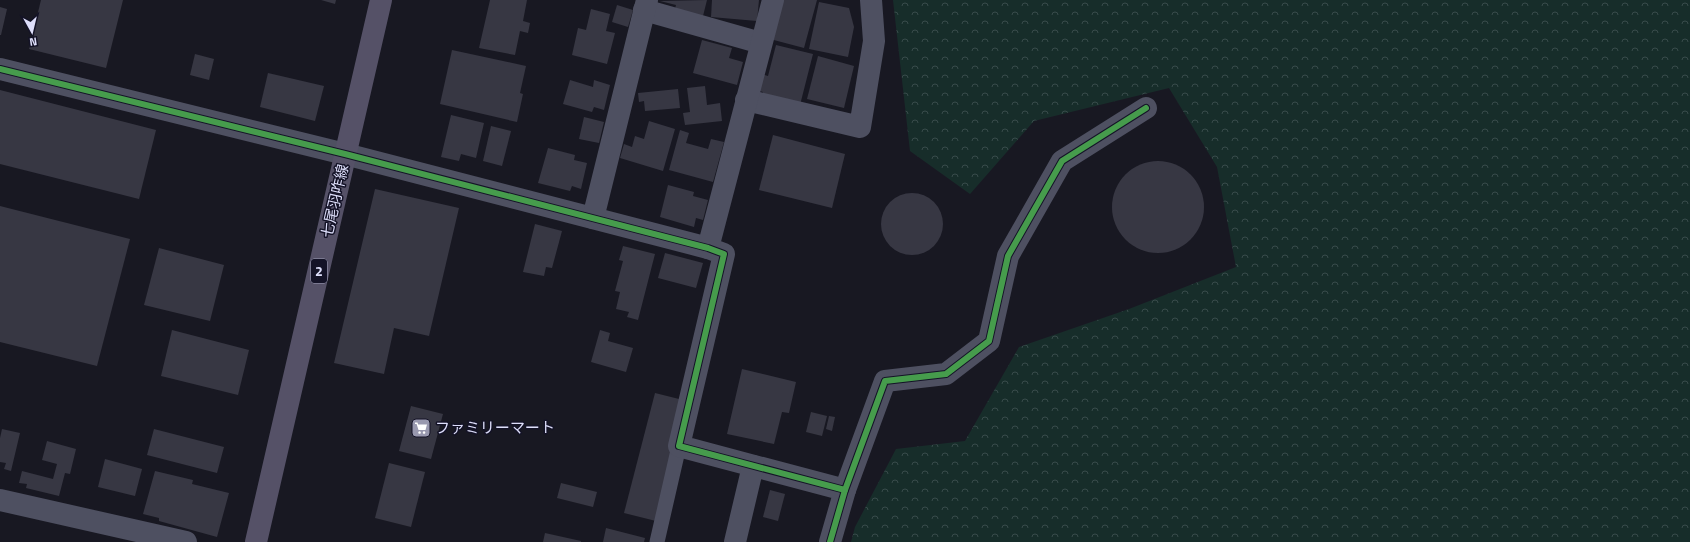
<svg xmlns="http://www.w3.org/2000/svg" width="1690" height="542" font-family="'Titillium Web','Noto Sans JP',sans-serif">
<defs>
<pattern id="forest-crowns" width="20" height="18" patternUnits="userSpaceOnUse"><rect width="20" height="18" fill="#172d2a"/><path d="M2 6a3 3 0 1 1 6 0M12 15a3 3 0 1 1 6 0" fill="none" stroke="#384b4a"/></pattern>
</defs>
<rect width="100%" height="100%" fill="#181822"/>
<polygon fill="url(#forest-crowns)" points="893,0 1690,0 1690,542 851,542 855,527 896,449 965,441 1019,347 1129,309 1236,267 1217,167 1169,88 1034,121 970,194 910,151"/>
<g fill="#373743">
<polygon points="41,0 123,0 106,68 29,49"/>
<polygon points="321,0 336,0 335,4"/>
<polygon points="490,0 527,0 523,21 530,23 528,33 520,31 515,55 479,48"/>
<polygon points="707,0 703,16 675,9 676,5 660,1"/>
<polygon points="712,0 759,0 757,21 711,17"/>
<polygon points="780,0 817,0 804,48 770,39"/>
<polygon points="819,2 849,8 854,27 848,57 809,49"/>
<polygon points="617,5 633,10 628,27 612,22"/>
<polygon points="0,7 7,9 1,35 0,35"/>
<polygon points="591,9 610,14 606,31 615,33 607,64 572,55 578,28 586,30"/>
<polygon points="702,40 732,48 729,58 743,62 737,85 693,73"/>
<polygon points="776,45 813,54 800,105 762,95 763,92 756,90 761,74 768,76"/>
<polygon points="452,50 526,66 520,93 523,94 517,122 440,104"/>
<polygon points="195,54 214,59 209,80 190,75"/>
<polygon points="818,56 854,66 844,108 807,99"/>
<polygon points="268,73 324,86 315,121 260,107"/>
<polygon points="570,80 593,87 594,80 610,85 604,110 594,107 592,112 563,104"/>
<polygon points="705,86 707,105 720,103 722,121 685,125 683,113 690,112 687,88"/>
<polygon points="678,89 680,108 645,111 644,101 639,102 638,93"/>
<polygon points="0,90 156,130 139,199 0,164"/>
<polygon points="451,115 484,123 476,158 461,154 459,161 441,157"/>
<polygon points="584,117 604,122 599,143 579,139"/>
<polygon points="649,121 675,129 663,171 620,158 624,144 632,147 635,136 644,139"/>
<polygon points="491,126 511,131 502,166 483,161"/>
<polygon points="680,130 689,133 686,143 708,149 711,139 724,142 713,182 669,170"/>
<polygon points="773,135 845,154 832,208 759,190"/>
<polygon points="548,148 575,155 574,160 587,163 581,189 572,186 570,191 538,183"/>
<circle cx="1158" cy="207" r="46"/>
<polygon points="668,185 694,192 693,196 708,200 703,220 696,218 694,227 660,217"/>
<polygon points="375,189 459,208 429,336 394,328 384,374 334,363"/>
<circle cx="912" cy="224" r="31"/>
<polygon points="0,206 130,239 97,366 0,342"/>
<polygon points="535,224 562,231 552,268 546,267 544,276 523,272"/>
<polygon points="623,246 655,254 638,320 627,317 629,312 616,309 620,292 615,291 623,261 619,260"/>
<polygon points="159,248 224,265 210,321 144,305"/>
<polygon points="665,253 703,263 696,288 658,278"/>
<polygon points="172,330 249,350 238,395 161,376"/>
<polygon points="600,330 610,333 608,341 633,348 626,372 591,362"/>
<polygon points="742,369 796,382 789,413 782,412 774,444 727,434"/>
<polygon points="655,393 687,401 656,521 624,513"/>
<polygon points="411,406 443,414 431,459 399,451"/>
<polygon points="811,412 827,416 822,436 806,432"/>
<polygon points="829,416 835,417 832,431 826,429"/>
<polygon points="2,429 20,433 11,471 4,469 6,463 0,462 0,438"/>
<polygon points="154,429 224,447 217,473 147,455"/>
<polygon points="47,441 76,449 70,474 65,473 59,496 26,488 27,484 19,483 22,471 53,479 57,464 42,460"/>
<polygon points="105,459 142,469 135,496 98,487"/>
<polygon points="389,463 425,472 411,527 375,518"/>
<polygon points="155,471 193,480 192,484 229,493 217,537 159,521 159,518 143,514"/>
<polygon points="561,483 597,492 593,507 557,498"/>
<polygon points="770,490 785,494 778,521 763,517"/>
<polygon points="606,528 645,538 644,542 603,542"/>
<polygon points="545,533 581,541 581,542 543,542"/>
</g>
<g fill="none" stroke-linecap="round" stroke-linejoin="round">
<polyline stroke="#4e5061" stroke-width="15" points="657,542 679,446"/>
<g stroke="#4e5061" stroke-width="22">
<polyline points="644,10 761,43"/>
<polyline points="0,69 345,154 708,248 724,254 679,446 845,490 830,542"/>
<polyline points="746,100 860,127 874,41 871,0"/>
<polyline points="593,218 647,0"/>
<polyline points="708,248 773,0"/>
<polyline points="845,490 885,381 946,374 989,341 1008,256 1062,161 1146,108"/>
<polyline points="0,500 186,542"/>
<polyline points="735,542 753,466"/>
</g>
<polyline stroke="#555167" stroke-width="22" points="256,542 381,0"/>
<g stroke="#141327" stroke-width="8">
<g id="cycleway">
<polyline points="0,69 345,154 708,248 724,254 679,446 845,490 830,542"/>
<polyline points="845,490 885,381 946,374 989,341 1008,256 1062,161 1146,108"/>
</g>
</g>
<use href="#cycleway" stroke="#469c4c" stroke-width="6"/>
</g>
<defs>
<g id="supermarket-square" transform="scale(1)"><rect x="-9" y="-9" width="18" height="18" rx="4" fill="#9999af" stroke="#141327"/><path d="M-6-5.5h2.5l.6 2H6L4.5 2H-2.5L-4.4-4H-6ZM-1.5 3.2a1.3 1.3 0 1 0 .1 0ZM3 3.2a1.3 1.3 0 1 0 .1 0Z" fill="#fff"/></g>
</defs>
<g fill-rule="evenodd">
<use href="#supermarket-square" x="421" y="428"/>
</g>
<g text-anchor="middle" stroke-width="3" stroke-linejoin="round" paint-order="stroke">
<rect fill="#141327" stroke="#a1a2bb" stroke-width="1" x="311" y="259" width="16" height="24" rx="3"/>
<g font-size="14" font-weight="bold" fill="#dedffb">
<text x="319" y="276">2</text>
</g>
<g font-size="15" fill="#dedffb" stroke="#141327">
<text transform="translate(335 201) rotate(-77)" y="5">七尾羽咋線</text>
</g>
<g font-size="15" fill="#dedffb" stroke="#141327" text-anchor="start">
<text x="435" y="433">ファミリーマート</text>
</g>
</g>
<g transform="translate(32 32) rotate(172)" stroke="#141327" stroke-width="3" paint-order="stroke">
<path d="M0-3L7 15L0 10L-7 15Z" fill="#dedffb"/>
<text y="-6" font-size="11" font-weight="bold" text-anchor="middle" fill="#dedffb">N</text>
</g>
</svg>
